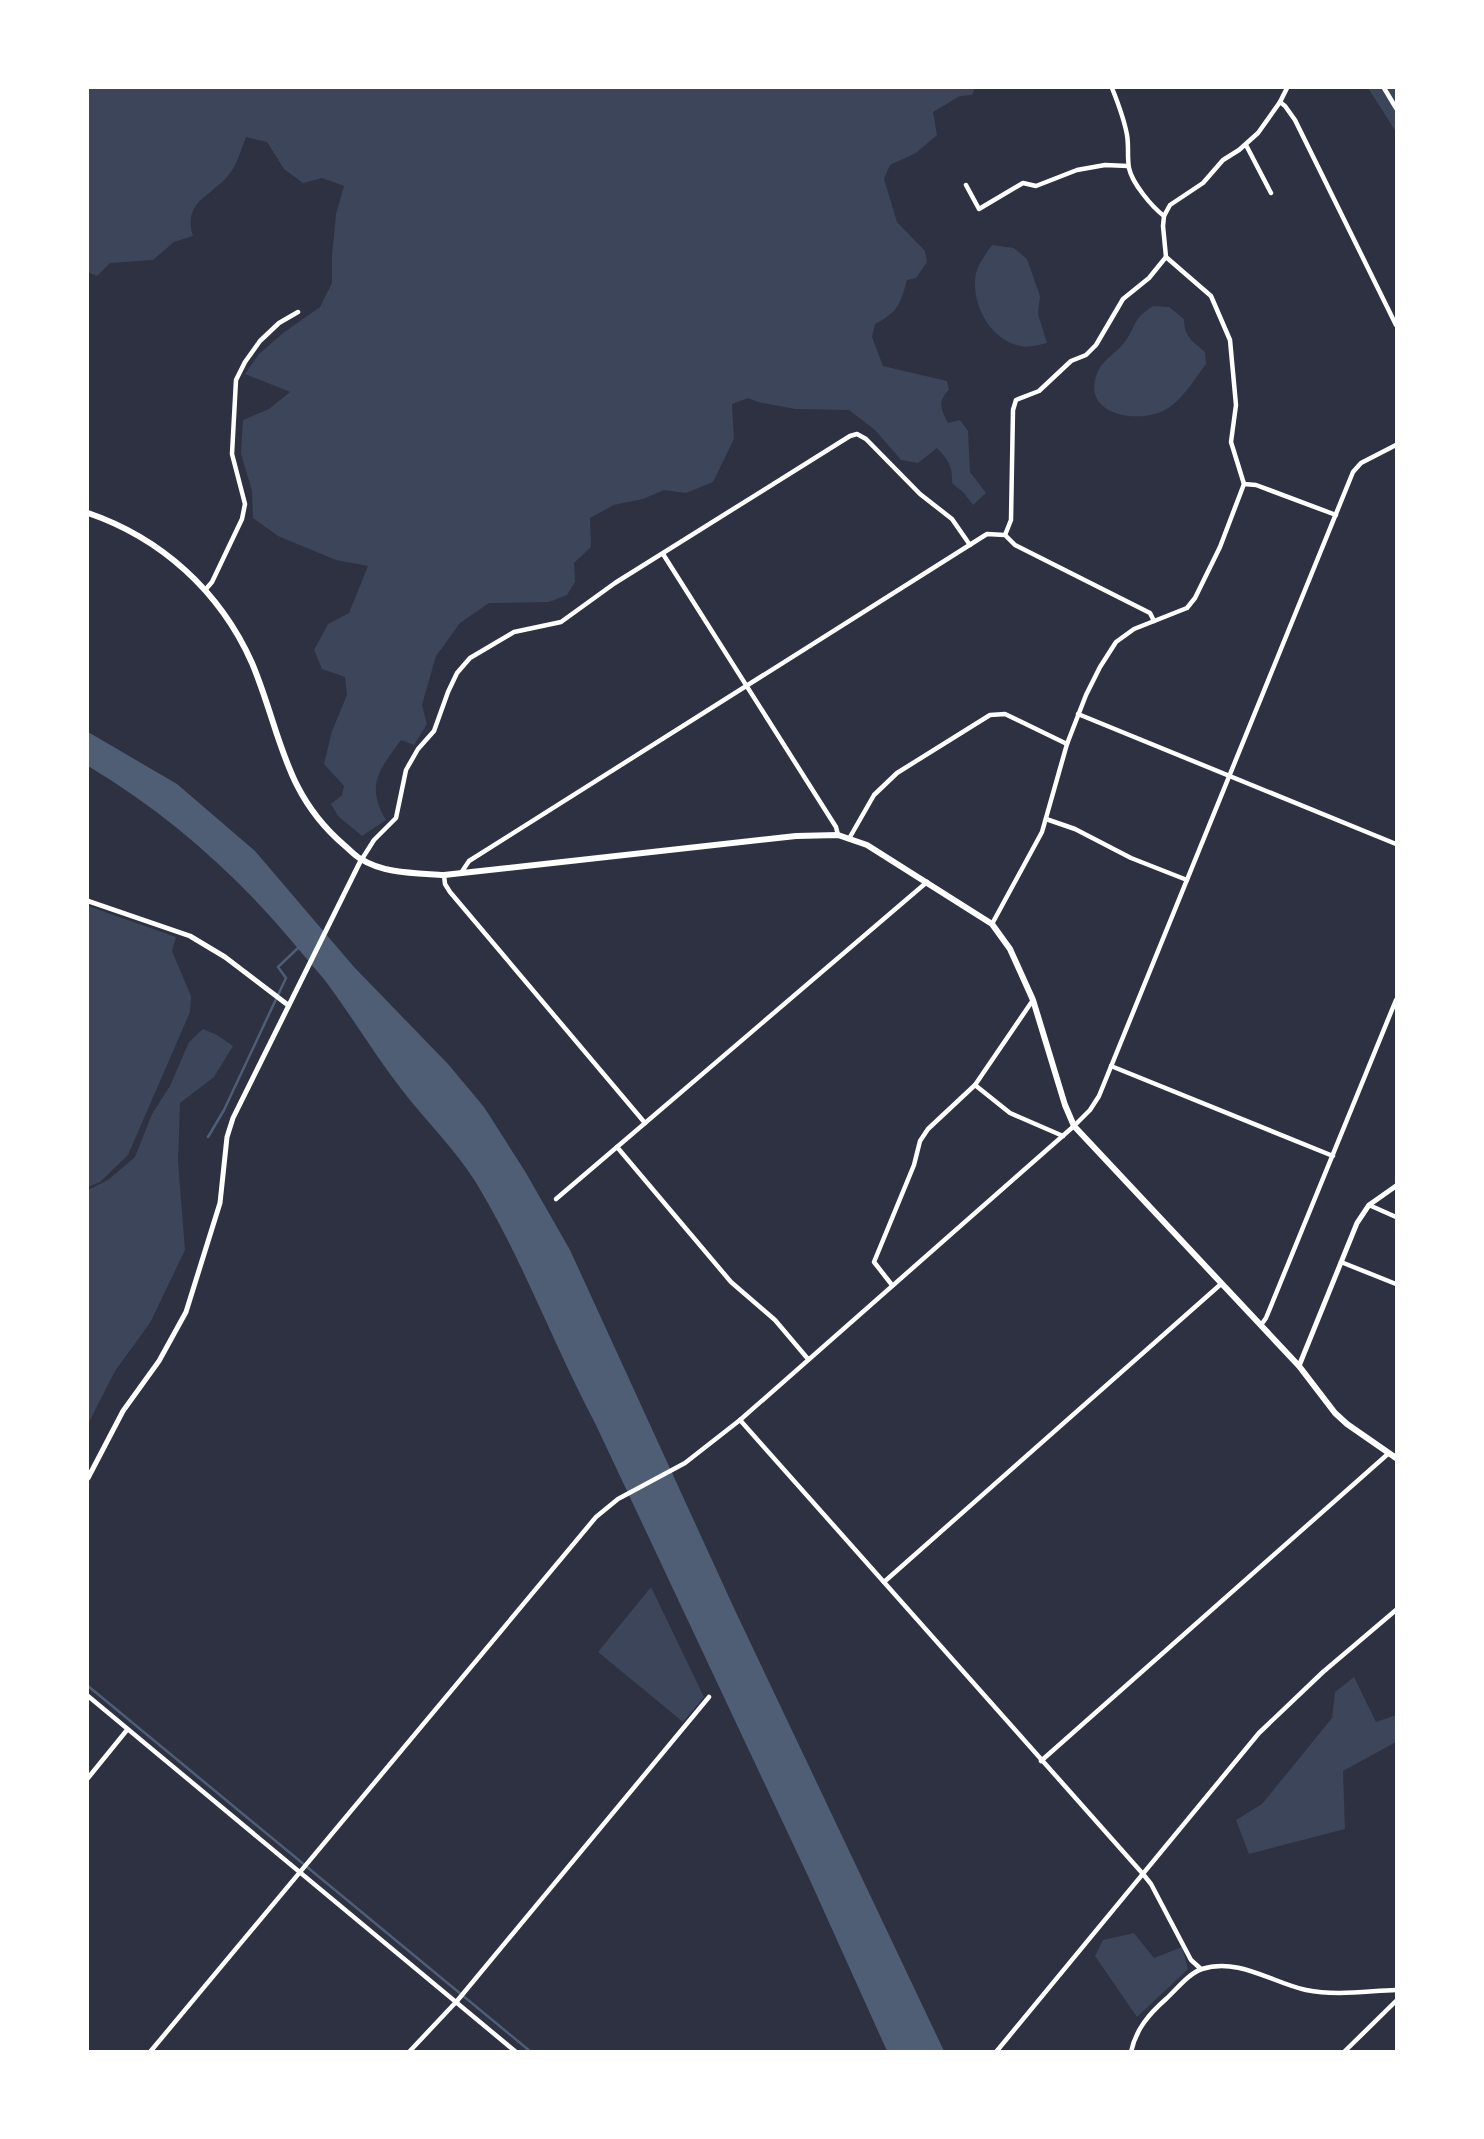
<svg xmlns="http://www.w3.org/2000/svg" width="1484" height="2139" font-family="'PT Serif',serif">
<rect width="100%" height="100%" fill="#2d3142"/>
<g fill="#3c4559">
<path d="M88,88H975L972,95L960,96L933,112L937,135L916,153L890,165L884,179L897,222L925,251L927,262L916,278L907,280C900,305 898,312 875,324L872,337L883,366L947,381L949,390C937,401 941,409 948,423L960,420L968,431L970,472L986,493L973,505L964,493L952,483C953,467 948,459 937,448L918,463L901,460L875,430L849,410L795,409L758,402L748,398L732,404L734,439L713,482L686,493L664,490L643,499L614,505L590,518L591,547L574,563L575,582L567,595L549,602L489,603L460,623L436,656L422,705L427,724L414,745L401,740C380,769 365,785 386,820L362,836L338,816L331,804L342,795L344,786L324,764L332,731L347,695L345,677L322,669L314,650L328,624L349,613L368,566L336,560L278,536L253,518L252,491L241,454L243,420L269,409L290,392L245,374L259,354L283,333L320,307L332,283V255L336,214L344,186L322,178L303,183L284,169L267,142L246,137C242,147 239,158 234,167C218,196 181,198 193,236L174,242L153,260L110,263L97,276L88,272Z"/>
<polygon points="1368,88 1396,88 1396,132"/>
<path d="M992,245L1014,248L1027,259L1040,296L1038,314L1047,343C1038,345 1028,348 1020,346C990,340 970,303 976,273C979,262 986,254 992,245Z"/>
<path d="M1153,306L1169,307L1184,319C1184,336 1192,341 1205,352L1206,364C1194,380 1178,407 1158,413C1128,423 1080,411 1098,371C1104,359 1116,353 1124,343C1137,326 1131,320 1153,306Z"/>
<polygon points="88,906 176,937 172,951 191,996 190,1012 128,1155 100,1182 88,1187"/>
<polygon points="203,1029 217,1035 233,1046 214,1077 180,1103 178,1161 185,1250 150,1323 115,1371 88,1424 88,1190 108,1180 135,1157 152,1114 170,1086 189,1042"/>
<polygon points="651,1587 704,1697 683,1722 598,1652"/>
<polygon points="1354,1677 1376,1722 1396,1715 1396,1742 1343,1771 1345,1829 1249,1854 1236,1820 1262,1804 1332,1718 1335,1692"/>
<polygon points="1134,1933 1154,1958 1182,1947 1188,1969 1137,2017 1095,1956 1103,1940"/>
</g>
<path fill="#4f5d75" d="M88,732L177,784L255,851L354,967L448,1064L484,1107L526,1173L570,1250L733,1606L944,2051H887L809,1878L595,1423C553,1344 522,1258 475,1181C454,1148 426,1121 402,1090C377,1058 356,1023 332,990C321,974 307,960 295,945C235,873 168,814 88,766Z"/>
<g fill="none" stroke-linecap="round" stroke-linejoin="round">
<g stroke="#4f5d75" stroke-width="2.5">
<polyline points="208,1137 224,1110 286,978 278,967 298,948"/>
<polyline points="88,1686 531,2052"/>
</g>
<g stroke="#fff" stroke-width="4.5">
<path d="M1112,88C1118,103 1124,118 1127,135C1129,146 1127,157 1129,168C1132,183 1152,207 1164,216"/>
<polyline points="1384,88 1396,108"/>
<polyline points="1280,102 1285,106 1295,120 1396,325"/>
<polyline points="1246,145 1271,193"/>
<polyline points="966,185 979,209 1023,183 1036,186 1077,170 1105,165 1128,166"/>
<polyline points="1244,484 1256,485 1336,515"/>
<polyline points="1005,535 1011,520 1013,410 1016,400 1039,391 1071,361 1086,355 1096,345 1123,299 1149,278 1166,257"/>
<polyline points="663,554 836,827 838,835"/>
<polyline points="206,589 212,582 242,519 245,504 232,454 236,380 245,362 260,341 279,323 298,312"/>
<polyline points="1078,714 1396,844"/>
<polyline points="1046,819 1075,829 1131,858 1187,880"/>
<polyline points="850,837 874,795 897,773 990,715 1005,714 1067,744"/>
<polyline points="362,859 374,840 396,818 406,770 418,749 434,731 448,692 457,673 470,658 514,632 561,622 615,583 850,436 857,434 866,439 920,494 952,519 970,545"/>
<polyline points="461,873 469,861 987,534 1005,535 1015,545 1150,613 1154,621"/>
<polyline points="444,875 445,884 450,892 645,1123"/>
<polyline points="992,924 1042,832 1067,744 1086,695 1100,667 1116,642 1134,629 1187,608 1195,598 1220,547 1244,484 1231,442 1236,405 1230,340 1211,296 1166,257 1163,226 1164,216 1170,205 1203,183 1223,160 1239,150 1258,133 1280,102 1287,88"/>
<polyline points="1111,1066 1333,1156"/>
<polyline points="975,1085 1010,1113 1063,1136"/>
<polyline points="556,1199 617,1147"/>
<polyline points="1369,1205 1396,1217"/>
<polyline points="1341,1262 1396,1284"/>
<polyline points="892,1285 874,1262 914,1165 920,1141 928,1129 975,1085 1033,1000"/>
<polyline points="1261,1325 1266,1318 1396,1000"/>
<polyline points="808,1359 775,1320 731,1282 617,1147 927,882"/>
<polyline points="740,1420 1143,1874 1151,1884 1191,1960 1201,1969"/>
<polyline points="884,1582 1221,1284"/>
<polyline points="88,1696 516,2052"/>
<polyline points="1041,1761 1389,1453"/>
<polyline points="88,1778 127,1730"/>
<polyline points="150,2052 596,1517 618,1499 685,1463 740,1420 1074,1126 1090,1110 1099,1096 1353,472 1361,463 1396,445"/>
<polyline points="409,2052 457,2001 709,1697"/>
<polyline points="996,2052 1259,1733 1323,1672 1396,1610"/>
<path d="M1131,2052C1136,2029 1149,2014 1166,1999C1176,1990 1189,1973 1202,1969C1238,1957 1273,1983 1306,1990C1336,1996 1367,1991 1396,1990"/>
<polyline points="1344,2052 1396,2001"/>
</g>
<g stroke="#fff" stroke-width="5">
<polyline points="88,901 190,936 225,957 288,1005"/>
<polyline points="1299,1366 1357,1223 1369,1205 1396,1186"/>
<polyline points="88,1478 123,1411 159,1361 186,1312 220,1203 227,1137 233,1118 361,860"/>
</g>
<path stroke="#fff" stroke-width="6" d="M88,513C161,538 220,591 252,663C281,732 283,793 344,845C350,850 355,856 361,859C384,874 418,873 444,875L796,836L838,835L867,845L992,924L1010,949L1033,1000L1065,1105L1074,1126L1299,1366L1335,1413L1347,1424L1396,1458"/>
</g>
<rect width="1484" height="2139" fill="none" stroke="#ffffff" stroke-width="178"/>
</svg>
